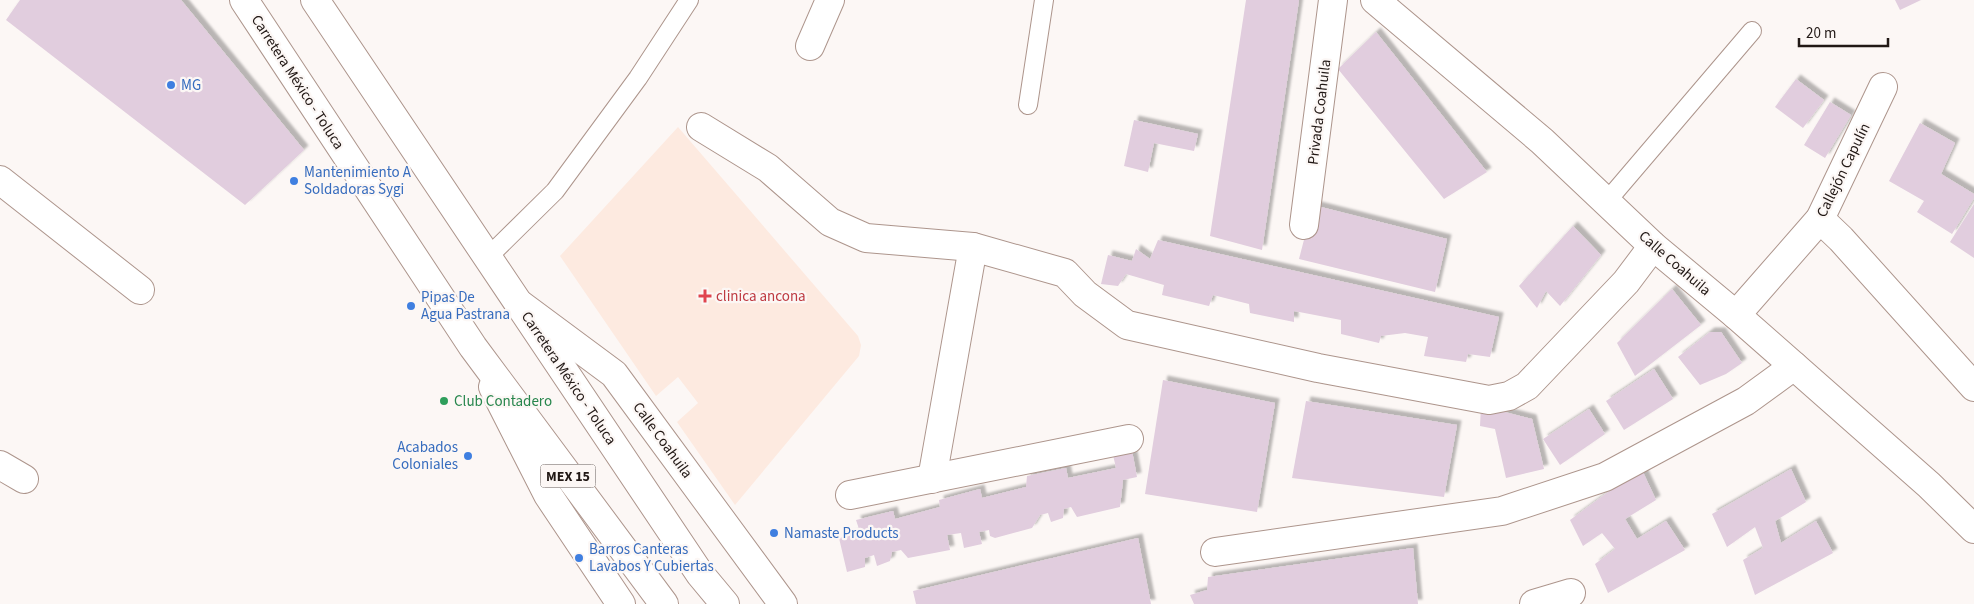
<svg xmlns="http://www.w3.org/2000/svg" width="1974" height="604" font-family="'Source Sans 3',sans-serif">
<defs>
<filter id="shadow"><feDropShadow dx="4.5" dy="-4.5" stdDeviation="1" flood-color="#0004"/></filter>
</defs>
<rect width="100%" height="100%" fill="#fcf7f5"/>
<polygon fill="#fdeae0" points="678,127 858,336 861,345 859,356 735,505 677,422 698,403 678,377 656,396 560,256"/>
<g fill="#e1cdde" filter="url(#shadow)">
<polygon points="20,0 181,0 304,150 245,205 6,20"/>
<polygon points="1246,0 1299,0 1262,250 1210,236"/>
<polygon points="1895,0 1921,0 1900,10"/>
<polygon points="1376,32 1487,172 1444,199 1338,69"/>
<polygon points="1796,79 1824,100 1803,128 1775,107"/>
<polygon points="1830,102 1851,115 1825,158 1804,145"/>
<polygon points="1134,120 1198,134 1194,151 1154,143 1148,172 1124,166"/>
<polygon points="1920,123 1955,143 1941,174 1974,194 1974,198 1952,234 1917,212 1924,201 1889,181"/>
<polygon points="1974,204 1974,258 1950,242"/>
<polygon points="1313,205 1447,239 1435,292 1299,259"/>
<polygon points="1573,226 1601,255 1560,306 1546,291 1537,308 1519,286"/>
<polygon points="1158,240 1499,317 1490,357 1468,354 1466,362 1424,356 1428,337 1405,333 1381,336 1379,343 1341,334 1341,320 1294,311 1294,322 1250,313 1249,304 1213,295 1209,306 1162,295 1164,285 1126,274 1118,286 1101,284 1108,255 1132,261 1136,249 1150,259"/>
<polygon points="1672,289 1701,325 1635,376 1617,343"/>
<polygon points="1710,332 1721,332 1742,363 1726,374 1700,385 1678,357"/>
<polygon points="1654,369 1673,399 1624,430 1606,401"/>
<polygon points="1163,380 1275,403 1257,512 1145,494"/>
<polygon points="1306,401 1457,425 1444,497 1292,478"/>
<polygon points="1481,406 1532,419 1544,469 1506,478 1495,429 1480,426"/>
<polygon points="1589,409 1605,434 1560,465 1543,439"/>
<polygon points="1132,451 1137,477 1123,480 1120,507 1077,517 1071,507 1064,509 1063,518 1051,522 1048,513 1040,515 1032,528 995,538 990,536 989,530 979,532 982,544 964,548 961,533 947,535 950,550 908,558 901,550 892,552 890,561 877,566 874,555 865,558 865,567 847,572 839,538 860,532 856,520 893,511 895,519 940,507 939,500 980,489 982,498 1026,487 1027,476 1066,468 1068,478 1116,468 1113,455"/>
<polygon points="1641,468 1656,500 1625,519 1637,539 1666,521 1685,550 1608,593 1595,564 1615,549 1602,533 1583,546 1570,520"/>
<polygon points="1791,469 1806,502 1775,521 1781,543 1816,521 1833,553 1755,595 1743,560 1763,548 1755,527 1727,547 1712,514"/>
<polygon points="1138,538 1151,604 916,604 913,591"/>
<polygon points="1413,548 1418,604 1194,604 1190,595 1207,590 1208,577"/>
</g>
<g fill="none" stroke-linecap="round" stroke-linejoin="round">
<g stroke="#ad958c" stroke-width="20">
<g id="lane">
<polyline points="1028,105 1044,0"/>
<polyline points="1607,201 1752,31"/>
<polyline points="487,258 555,191 638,78 689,0"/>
</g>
</g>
<g stroke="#ad958c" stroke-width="30">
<g id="street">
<polyline points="1375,0 1542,141 1653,246 1736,315 1794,366 1929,485 1974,529"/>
<polyline points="810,46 830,0"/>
<polyline points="701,127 768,168 830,222 866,238 973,247 1065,273 1085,294 1127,325 1318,368 1489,400 1509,396 1527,386 1626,282 1653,246"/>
<polyline points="0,180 140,290"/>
<polyline points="1820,219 1841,239 1974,387"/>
<polyline points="1304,225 1333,0"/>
<polyline points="521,305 614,374 783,604"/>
<polyline points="1736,315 1820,219 1883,87"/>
<polyline points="0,465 24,479"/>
<polyline points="932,479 973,247"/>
<polyline points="850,495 1129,439"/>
<polyline points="1215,552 1502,511 1605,477 1746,401 1794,366"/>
<polyline points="1534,604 1571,593"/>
</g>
</g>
<g stroke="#ad958c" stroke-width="30">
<polyline id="secondary" points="493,387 548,495 621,604"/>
</g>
<g stroke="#ad958c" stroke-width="30">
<g id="primary">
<polyline points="244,0 473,347 664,604"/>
<polyline points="315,0 700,574 725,604"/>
</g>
</g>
<use href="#lane" stroke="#fff" stroke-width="18"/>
<use href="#street" stroke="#fff" stroke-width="28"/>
<use href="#secondary" stroke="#fff" stroke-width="28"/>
<use href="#primary" stroke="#fff" stroke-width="28"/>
</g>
<g fill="#3f7fe0" stroke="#fcf7f5" stroke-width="2">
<circle cx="171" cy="85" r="5"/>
<circle cx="294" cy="181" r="5"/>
<circle cx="411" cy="306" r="5"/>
<circle cx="468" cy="456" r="5"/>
<circle cx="774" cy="533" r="5"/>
<circle cx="579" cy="558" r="5"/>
</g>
<path fill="#e0444e" stroke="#fcf7f5" stroke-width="2" d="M702.5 288.5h5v5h5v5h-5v5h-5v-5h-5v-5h5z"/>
<circle fill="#2e9e5b" stroke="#fcf7f5" stroke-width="2" cx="444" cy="401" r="5"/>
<g text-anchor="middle" stroke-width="4.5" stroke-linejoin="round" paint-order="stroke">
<rect fill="#fcf7f5" stroke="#635b58" stroke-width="1" x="540.5" y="464.5" width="55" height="23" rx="4"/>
<g font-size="14" font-weight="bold" fill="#211815">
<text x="568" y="481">MEX 15</text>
</g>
<g font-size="15" fill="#211815" stroke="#fcf7f5">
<text transform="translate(298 82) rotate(57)" y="5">Carretera México - Toluca</text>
<text transform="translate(1319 112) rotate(-83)" y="5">Privada Coahuila</text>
<text transform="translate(1843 170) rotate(-64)" y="5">Callejón Capulín</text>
<text transform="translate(1675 263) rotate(41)" y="5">Calle Coahuila</text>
<text transform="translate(569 378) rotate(56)" y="5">Carretera México - Toluca</text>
<text transform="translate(663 440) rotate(54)" y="5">Calle Coahuila</text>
</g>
<g font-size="15" fill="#366cbe" stroke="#fcf7f5" text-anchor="start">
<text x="181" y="90">MG</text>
<text x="304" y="177">Mantenimiento A<tspan x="304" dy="17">Soldadoras Sygi</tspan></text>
<text x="421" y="302">Pipas De<tspan x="421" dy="17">Agua Pastrana</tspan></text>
<text x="458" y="452" text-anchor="end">Acabados<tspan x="458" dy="17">Coloniales</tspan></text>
<text x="784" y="538">Namaste Products</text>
<text x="589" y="554">Barros Canteras<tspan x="589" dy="17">Lavabos Y Cubiertas</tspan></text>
</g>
<g font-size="15" fill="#be3a42" stroke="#fcf7f5" text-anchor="start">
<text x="716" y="301">clinica ancona</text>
</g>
<g font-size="15" fill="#27864d" stroke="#fcf7f5" text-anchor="start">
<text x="454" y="406">Club Contadero</text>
</g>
</g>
<path d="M1799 38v8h89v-8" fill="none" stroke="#211815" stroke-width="2.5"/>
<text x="1806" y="38" font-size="15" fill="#211815" stroke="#fcf7f5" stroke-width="4" paint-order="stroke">20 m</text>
</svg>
